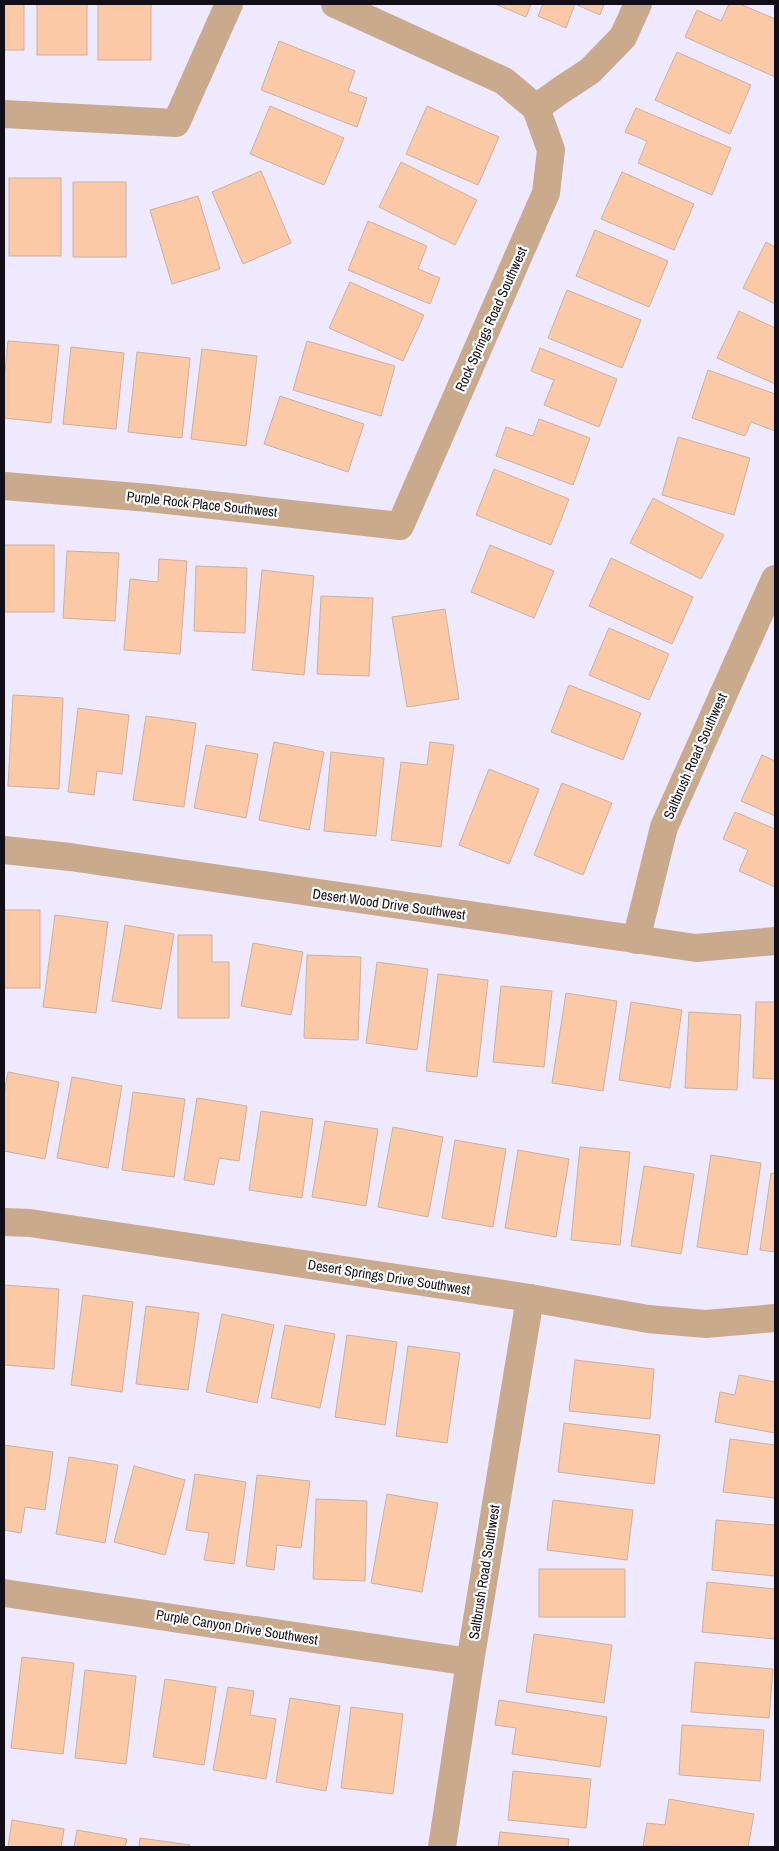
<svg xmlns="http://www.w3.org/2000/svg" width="779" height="1851" font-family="'Archivo Narrow',sans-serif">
<rect width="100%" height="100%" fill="#efe9ff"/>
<g fill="#fcc9a6" stroke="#cab19f">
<rect x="4" y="4" width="20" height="46"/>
<rect x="37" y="4" width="50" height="51"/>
<rect x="98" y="4" width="53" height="56"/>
<polygon points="495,4 531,4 526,17"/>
<polygon points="543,4 604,4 600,15 575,4 566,28 538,16"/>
<polygon points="729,4 740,4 775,19 775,77 685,37 697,10 721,21"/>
<polygon points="279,41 355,71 348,91 367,98 357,127 261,90"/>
<polygon points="677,52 751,85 730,134 655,100"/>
<polygon points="270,106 344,138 324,185 250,154"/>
<polygon points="427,106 499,137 478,185 406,154"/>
<polygon points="636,108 731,148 712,195 638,163 647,141 625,132"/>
<polygon points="401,162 477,200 455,245 379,207"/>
<polygon points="261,171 291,243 243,264 212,192"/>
<polygon points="622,172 694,204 674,250 601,219"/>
<rect x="9" y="178" width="52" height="78"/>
<rect x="73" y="182" width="53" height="75"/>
<polygon points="198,196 220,269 172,284 150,210"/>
<polygon points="368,221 427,246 418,269 440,278 430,304 348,270"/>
<polygon points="595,230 668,261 649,307 576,276"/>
<polygon points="766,242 775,247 775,304 743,288"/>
<polygon points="350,282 424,315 403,361 329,328"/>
<polygon points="567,290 641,320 622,368 548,338"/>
<polygon points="739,311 775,328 775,384 717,358"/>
<polygon points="8,341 59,345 51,423 4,418 4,382"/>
<polygon points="307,341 395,366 381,416 293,390"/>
<polygon points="71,347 124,353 116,429 63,424"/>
<polygon points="540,348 617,379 599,427 544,405 554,380 531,371"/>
<polygon points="202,349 257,356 246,446 191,439"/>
<polygon points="137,352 190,358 182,438 128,432"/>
<polygon points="708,370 775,394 775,431 751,422 745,436 692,418"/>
<polygon points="280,396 364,424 348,472 264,444"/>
<polygon points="539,419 590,438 573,485 496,456 506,427 533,436"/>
<polygon points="678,437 750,458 734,515 662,495"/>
<polygon points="494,469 569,499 551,545 476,515"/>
<polygon points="653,498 724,535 701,579 630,543"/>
<rect x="4" y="545" width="50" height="67"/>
<polygon points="490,545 554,571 534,618 471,592"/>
<polygon points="67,551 119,553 115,621 63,618"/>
<polygon points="611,558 693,597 672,644 589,606"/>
<polygon points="159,559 187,561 180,654 124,650 130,579 158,582"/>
<polygon points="196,566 247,568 245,633 194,631"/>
<polygon points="262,570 314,576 304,675 252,670"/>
<polygon points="321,596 373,598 369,676 317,674"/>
<polygon points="445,609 459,699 407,707 392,617"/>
<polygon points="609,628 669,654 649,700 589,675"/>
<polygon points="569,685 641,713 623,760 551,732"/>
<polygon points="13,695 63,698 59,789 8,786"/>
<polygon points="78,708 129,715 122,774 97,771 94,795 68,792"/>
<polygon points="146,716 196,723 184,807 133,800"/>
<polygon points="274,742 324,752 309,830 259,820"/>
<polygon points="430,742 454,745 441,847 391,840 401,762 427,765"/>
<polygon points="206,745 258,754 246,818 194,808"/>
<polygon points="331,752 384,758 376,836 324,831"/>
<polygon points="762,755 775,761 775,816 741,801"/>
<polygon points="489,769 539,789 509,864 459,845"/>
<polygon points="562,783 612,803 583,875 534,855"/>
<polygon points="735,812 775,829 775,887 739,871 748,850 723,839"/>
<rect x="4" y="910" width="36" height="78"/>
<polygon points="55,915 108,922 96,1013 43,1007"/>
<polygon points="125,925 174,934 161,1009 112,1001"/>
<polygon points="178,935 212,935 212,962 229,962 229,1018 178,1018"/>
<polygon points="253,943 303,952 291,1015 241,1006"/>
<polygon points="307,955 361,957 358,1040 304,1038"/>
<polygon points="377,962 428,969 417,1050 366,1043"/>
<polygon points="438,974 488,980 477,1077 426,1071"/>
<polygon points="501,986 552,991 544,1067 493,1062"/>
<polygon points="566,993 617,1001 603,1091 552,1083"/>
<polygon points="631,1002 682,1010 670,1088 619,1080"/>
<polygon points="756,1002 775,1002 775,1079 753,1078"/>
<polygon points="689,1012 741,1015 737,1090 685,1088"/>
<polygon points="8,1072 59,1082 45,1159 4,1151 4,1094"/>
<polygon points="72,1077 122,1086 108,1168 57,1158"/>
<polygon points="133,1092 185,1099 174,1177 122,1170"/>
<polygon points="197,1098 247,1106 239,1161 219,1158 214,1185 184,1180"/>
<polygon points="261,1111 313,1119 302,1198 249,1190"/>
<polygon points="325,1121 378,1129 366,1206 312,1197"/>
<polygon points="393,1127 443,1137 428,1217 378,1207"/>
<polygon points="455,1140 506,1149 493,1227 442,1218"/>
<polygon points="580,1147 630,1152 620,1245 571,1240"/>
<polygon points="518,1150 569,1159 556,1237 505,1228"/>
<polygon points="711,1155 761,1163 747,1255 697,1247"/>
<polygon points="644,1166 694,1174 681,1254 631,1246"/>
<polygon points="771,1173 775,1174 775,1252 760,1250"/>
<polygon points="4,1285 59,1289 54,1369 4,1365"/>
<polygon points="83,1295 133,1302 122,1392 71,1385"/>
<polygon points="146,1306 199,1313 188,1390 136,1384"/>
<polygon points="222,1314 274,1325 257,1403 206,1392"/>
<polygon points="285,1325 335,1334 320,1408 271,1398"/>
<polygon points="347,1335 397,1342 385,1425 335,1417"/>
<polygon points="408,1346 460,1353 447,1443 396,1436"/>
<polygon points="575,1360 654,1369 650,1419 569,1411"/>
<polygon points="739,1375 775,1382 775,1433 715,1422 720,1392 735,1395"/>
<polygon points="564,1423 660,1435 654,1484 558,1472"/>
<polygon points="730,1439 775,1445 775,1498 723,1492"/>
<polygon points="4,1445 53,1452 45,1510 25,1507 21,1533 4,1530"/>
<polygon points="69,1457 118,1465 105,1543 56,1534"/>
<polygon points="134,1466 185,1480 165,1555 114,1542"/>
<polygon points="195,1474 246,1482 234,1564 204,1560 209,1533 186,1530"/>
<polygon points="257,1475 310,1481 301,1548 277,1545 274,1570 246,1566"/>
<polygon points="387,1494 438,1503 422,1592 371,1583"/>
<polygon points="316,1499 367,1501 365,1581 313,1579"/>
<polygon points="553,1500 633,1510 627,1560 547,1550"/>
<polygon points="716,1520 775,1525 775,1576 712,1570"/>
<rect x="539" y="1569" width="86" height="48"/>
<polygon points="707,1582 775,1589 775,1639 702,1632"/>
<polygon points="534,1634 612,1645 604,1703 526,1692"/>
<polygon points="22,1657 74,1663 63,1754 11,1748"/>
<polygon points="695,1662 773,1669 769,1718 691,1712"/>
<polygon points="85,1670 136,1676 126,1764 75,1758"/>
<polygon points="165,1679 216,1687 204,1765 153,1757"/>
<polygon points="228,1687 254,1691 250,1715 276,1719 266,1779 213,1770"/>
<polygon points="290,1698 340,1706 326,1791 276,1782"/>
<polygon points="499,1700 607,1717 600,1767 512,1754 516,1728 495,1725"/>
<polygon points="351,1707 403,1714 393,1794 341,1788"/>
<polygon points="682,1725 764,1730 760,1781 679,1775"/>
<polygon points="513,1771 591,1779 586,1828 508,1820"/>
<polygon points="669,1799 754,1814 748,1847 643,1846 647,1823 665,1825"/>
<polygon points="12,1820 64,1829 61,1847 8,1847"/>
<polygon points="77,1830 127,1839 125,1847 74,1847"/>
<polygon points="500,1832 569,1839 568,1847 498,1847"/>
<polygon points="140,1838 190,1845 190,1847 139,1847"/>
</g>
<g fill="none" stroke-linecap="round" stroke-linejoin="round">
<g stroke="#caaa8c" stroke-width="28">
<polyline points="536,108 561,90 590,71 623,37 638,4"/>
<polyline points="4,114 176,123 229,4"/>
<polyline points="4,486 149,498 400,526 546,193 551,150 536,108 504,81 335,4"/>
<polyline points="4,850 70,857 696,948 775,941"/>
<polyline points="636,940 664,827 775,579"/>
<polyline points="4,1222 30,1223 530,1298 648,1319 706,1324 775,1318"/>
<polyline points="4,1593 470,1662"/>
<polyline points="442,1847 470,1662 530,1298"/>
</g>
</g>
<g text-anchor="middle" stroke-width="4.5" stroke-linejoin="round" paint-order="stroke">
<g font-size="14" fill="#110e17" stroke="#fff">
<text transform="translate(491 319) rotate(-66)" y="5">Rock Springs Road Southwest</text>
<text transform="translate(202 504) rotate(6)" y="5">Purple Rock Place Southwest</text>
<text transform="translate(695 756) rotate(-66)" y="5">Saltbrush Road Southwest</text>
<text transform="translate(389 904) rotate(8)" y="5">Desert Wood Drive Southwest</text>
<text transform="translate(389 1277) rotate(9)" y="5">Desert Springs Drive Southwest</text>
<text transform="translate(484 1572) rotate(-81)" y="5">Saltbrush Road Southwest</text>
<text transform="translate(237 1627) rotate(9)" y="5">Purple Canyon Drive Southwest</text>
</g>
</g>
<rect width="779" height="1851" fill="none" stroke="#110e17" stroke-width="10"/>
</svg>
